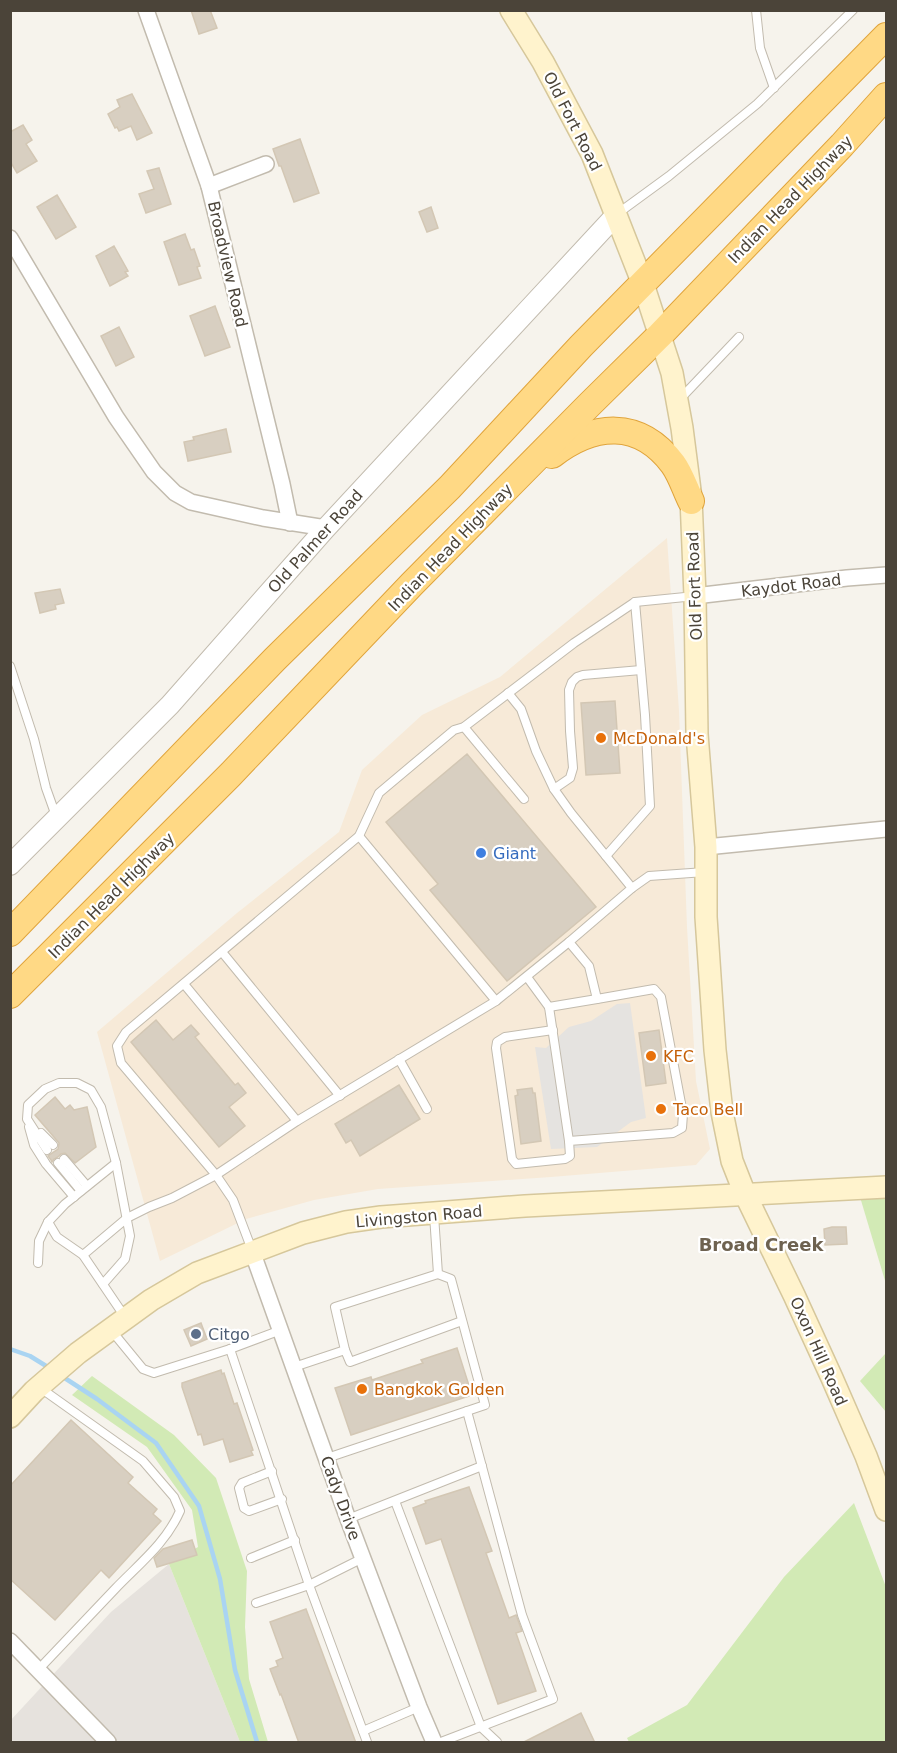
<svg xmlns="http://www.w3.org/2000/svg" width="897" height="1753" font-family="'DejaVu Sans',sans-serif">
<rect width="100%" height="100%" fill="#f6f3ec"/>
<polygon fill="#f7ead8" points="667,538 679,711 687,927 696,1081 710,1149 696,1165 551,1177 378,1189 314,1200 246,1219 160,1261 97,1032 237,913 339,832 362,770 422,715 500,677"/>
<polygon fill="#e6e2dd" points="169,1564 240,1742 11,1742 10,1721 111,1612"/>
<g fill="#d2eab5">
<polygon points="886,1196 886,1284 860,1197"/>
<polygon points="886,1353 886,1412 860,1381"/>
<polygon points="92,1376 174,1435 216,1478 247,1571 245,1627 249,1679 268,1742 240,1742 169,1564 198,1547 192,1510 147,1447 72,1395"/>
<polygon points="854,1503 886,1587 886,1742 629,1742 627,1738 687,1705 784,1577"/>
</g>
<polygon fill="#e5e3e0" points="630,1003 646,1118 631,1122 597,1147 551,1149 535,1047 546,1048 569,1027 591,1021 617,1004"/>
<g fill="none" stroke-linecap="round" stroke-linejoin="round">
<g stroke="#a9d4f2" stroke-width="4.5">
<polyline points="10,1349 30,1356 51,1369"/>
<polyline points="60,1375 97,1399 156,1443 199,1506 220,1579 235,1670 257,1742"/>
</g>
</g>
<g fill="#d8cfc1" stroke="#d3c7b4" stroke-width="1.5">
<polygon points="191,10 210,10 217,28 199,34"/>
<polygon points="132,94 152,133 137,140 131,126 119,131 117,127 115,128 108,114 120,107 117,100"/>
<polygon points="23,125 32,140 26,144 37,161 17,173 10,161 10,132"/>
<polygon points="300,139 319,193 294,202 281,166 279,166 273,149"/>
<polygon points="159,168 171,204 146,213 139,194 154,189 147,171"/>
<polygon points="57,195 76,227 56,239 37,207"/>
<polygon points="431,207 438,228 427,232 419,212"/>
<polygon points="185,234 191,250 194,249 200,266 197,267 201,278 179,285 164,242"/>
<polygon points="114,246 128,271 125,272 128,276 110,286 96,256"/>
<polygon points="215,306 230,347 205,356 190,316"/>
<polygon points="119,327 134,357 116,366 101,336"/>
<polygon points="226,429 231,452 188,461 184,442 194,440 193,437"/>
<polygon points="60,589 64,603 55,605 56,609 40,613 35,593"/>
<polygon points="615,701 620,773 586,775 581,703"/>
<polygon points="467,754 596,907 507,981 430,890 438,884 386,822"/>
<polygon points="156,1020 173,1040 191,1025 199,1034 195,1037 235,1085 238,1083 246,1093 229,1107 245,1126 219,1147 131,1042"/>
<polygon points="659,1030 666,1083 646,1086 639,1033"/>
<polygon points="399,1085 420,1119 360,1156 351,1140 346,1143 335,1124"/>
<polygon points="532,1088 533,1093 535,1093 541,1141 521,1144 515,1096 518,1095 517,1090"/>
<polygon points="55,1097 65,1109 70,1105 74,1110 87,1107 96,1147 75,1163 65,1153 61,1154 58,1157 54,1159 52,1162 51,1160 48,1156 58,1149 59,1143 35,1115"/>
<polygon points="832,1227 846,1227 847,1244 825,1245 824,1229"/>
<polygon points="201,1323 207,1339 191,1346 184,1330"/>
<polygon points="457,1348 472,1395 351,1435 335,1388 371,1377 372,1380 423,1363 421,1360"/>
<polygon points="221,1370 222,1374 224,1373 234,1404 237,1403 253,1450 251,1451 253,1455 230,1462 223,1439 204,1445 201,1434 198,1435 182,1387 182,1383"/>
<polygon points="71,1420 133,1477 128,1483 157,1509 153,1514 161,1521 109,1578 101,1570 55,1620 10,1579 10,1486"/>
<polygon points="469,1487 492,1551 486,1553 509,1618 516,1615 522,1631 516,1633 536,1691 498,1704 441,1539 426,1544 413,1508 426,1503 425,1501"/>
<polygon points="192,1540 197,1555 157,1567 154,1558 163,1549"/>
<polygon points="306,1609 356,1743 299,1743 281,1694 280,1695 270,1669 278,1666 276,1661 283,1658 270,1622"/>
<polygon points="581,1713 595,1743 522,1743"/>
</g>
<g fill="none" stroke-linecap="round" stroke-linejoin="round">
<g stroke="#c2bbae" stroke-width="10">
<g id="service">
<polyline points="756,10 760,48 774,88"/>
<polyline points="617,214 669,176 757,104 853,10"/>
<polyline points="680,399 739,337"/>
<polyline points="10,666 34,739 46,788 56,816"/>
<polyline points="508,693 521,709 536,751 554,789 571,813 632,888"/>
<polyline points="464,727 524,799"/>
<polyline points="554,789 570,778 573,768 570,731 569,690 572,682 577,677 583,675 641,670"/>
<polyline points="359,836 496,1001"/>
<polyline points="606,856 650,806 645,715 635,602"/>
<polyline points="222,952 340,1096"/>
<polyline points="527,977 549,1007 569,1141"/>
<polyline points="184,984 297,1121"/>
<polyline points="549,1007 597,999"/>
<polyline points="553,1030 505,1037 497,1042 496,1048 512,1159 516,1164 565,1159 570,1156 569,1141 673,1133 682,1128 683,1114 661,997 654,989 597,999 589,966 569,942"/>
<polyline points="399,1059 427,1109"/>
<polyline points="29,1127 34,1145 46,1164 74,1197"/>
<polyline points="41,1133 53,1145"/>
<polyline points="47,1150 27,1119 28,1105 45,1089 59,1083 77,1083 91,1090 101,1107 116,1163 130,1236 125,1259 103,1284"/>
<polyline points="64,1159 87,1186"/>
<polyline points="58,1163 81,1191"/>
<polyline points="116,1163 65,1204 48,1222 57,1237 83,1255 125,1317"/>
<polyline points="252,1250 233,1200 216,1175 121,1063 117,1046 126,1032 359,836 379,793 454,730 464,727 574,643 635,602 695,596"/>
<polyline points="83,1255 127,1218 149,1207 172,1198 216,1175 297,1121 496,1001 569,942 632,888 649,876 705,872"/>
<polyline points="38,1263 39,1241 48,1222"/>
<polyline points="111,1330 143,1369 154,1373 230,1349"/>
<polyline points="281,1330 230,1349 309,1585 367,1742"/>
<polyline points="345,1350 335,1307 438,1274"/>
<polyline points="294,1367 345,1350 350,1362 462,1321"/>
<polyline points="327,1458 485,1405 451,1279 438,1274 434,1215"/>
<polyline points="272,1471 242,1483 239,1488 244,1508 249,1511 282,1499"/>
<polyline points="395,1501 481,1727 497,1742"/>
<polyline points="348,1519 482,1466"/>
<polyline points="251,1558 295,1540"/>
<polyline points="256,1603 309,1585 363,1558"/>
<path d="M38,1670C64,1643 89,1616 115,1589C139,1564 166,1543 180,1511L174,1497L143,1461L39,1387"/>
<polyline points="363,1731 419,1707"/>
<polyline points="441,1742 553,1699 522,1615 467,1411"/>
</g>
</g>
<g stroke="#c2bbae" stroke-width="18">
<g id="minor">
<polyline points="146,10 209,186 282,484 290,523"/>
<polyline points="209,186 266,164"/>
<polyline points="10,238 116,417 154,472 175,493 191,502 263,518 326,528"/>
<polyline points="695,596 847,578 886,575"/>
<polyline points="706,847 886,829"/>
<polyline points="252,1251 348,1519 419,1707 434,1742"/>
<polyline points="10,1641 108,1742"/>
</g>
</g>
<g stroke="#c2bbae" stroke-width="22">
<polyline id="tertiary" points="10,865 170,705 326,528 616,215"/>
</g>
<g stroke="#d6c79b" stroke-width="24">
<g id="secondary">
<polyline points="511,10 543,62 592,154 643,284 672,373 682,428 691,498 695,596 697,734 706,847 706,917 715,1050 722,1112 732,1161 745,1194 794,1295 832,1378 866,1456 886,1510"/>
<polyline points="10,1417 34,1391 78,1353 151,1300 197,1273 303,1233 346,1222 381,1217 434,1213 525,1206 886,1187"/>
</g>
</g>
<g stroke="#e0a43c" stroke-width="28">
<g id="trunk">
<path d="M552,455C594,423 639,419 673,464C681,475 685,489 691,501"/>
<polyline points="10,933 275,659 450,487 581,346 886,36"/>
<polyline points="10,995 230,775 412,584 589,405 660,335 842,145 886,96"/>
</g>
</g>
<use href="#service" stroke="#fff" stroke-width="8"/>
<use href="#minor" stroke="#fff" stroke-width="15"/>
<use href="#tertiary" stroke="#fff" stroke-width="20"/>
<use href="#secondary" stroke="#fff3cd" stroke-width="21"/>
<use href="#trunk" stroke="#ffd985" stroke-width="26"/>
</g>
<g fill="#e8710a" stroke="#fff" stroke-width="2">
<circle cx="601" cy="738" r="6"/>
<circle cx="651" cy="1056" r="6"/>
<circle cx="661" cy="1109" r="6"/>
<circle cx="362" cy="1389" r="6"/>
</g>
<circle fill="#3f7fe0" stroke="#fff" stroke-width="2" cx="481" cy="853" r="6"/>
<circle fill="#5c6f8a" stroke="#fff" stroke-width="2" cx="196" cy="1334" r="6"/>
<g text-anchor="middle" stroke-width="4.5" stroke-linejoin="round" paint-order="stroke">
<g font-size="16" fill="#4b4439" stroke="#fff">
<text transform="translate(573 121) rotate(63)" y="6">Old Fort Road</text>
<text transform="translate(790 199) rotate(-46)" y="6">Indian Head Highway</text>
<text transform="translate(228 264) rotate(77)" y="6">Broadview Road</text>
<text transform="translate(315 541) rotate(-48)" y="6">Old Palmer Road</text>
<text transform="translate(450 547) rotate(-46)" y="6">Indian Head Highway</text>
<text transform="translate(791 585) rotate(-7)" y="6">Kaydot Road</text>
<text transform="translate(694 586) rotate(-92)" y="6">Old Fort Road</text>
<text transform="translate(111 895) rotate(-45)" y="6">Indian Head Highway</text>
<text transform="translate(419 1216) rotate(-5)" y="6">Livingston Road</text>
<text transform="translate(819 1351) rotate(66)" y="6">Oxon Hill Road</text>
<text transform="translate(341 1498) rotate(70)" y="6">Cady Drive</text>
</g>
<g font-size="16" fill="#c56008" stroke="#fff" text-anchor="start">
<text x="613" y="744">McDonald's</text>
<text x="663" y="1062">KFC</text>
<text x="673" y="1115">Taco Bell</text>
<text x="374" y="1395">Bangkok Golden</text>
</g>
<g font-size="16" fill="#366cbe" stroke="#fff" text-anchor="start">
<text x="493" y="859">Giant</text>
</g>
<g font-size="16" fill="#4e5e75" stroke="#fff" text-anchor="start">
<text x="208" y="1340">Citgo</text>
</g>
<g font-size="18" font-weight="bold" fill="#6e6250" stroke="#fff">
<text x="761" y="1251">Broad Creek</text>
</g>
</g>
<rect width="897" height="1753" fill="none" stroke="#4b4439" stroke-width="24"/>
</svg>
